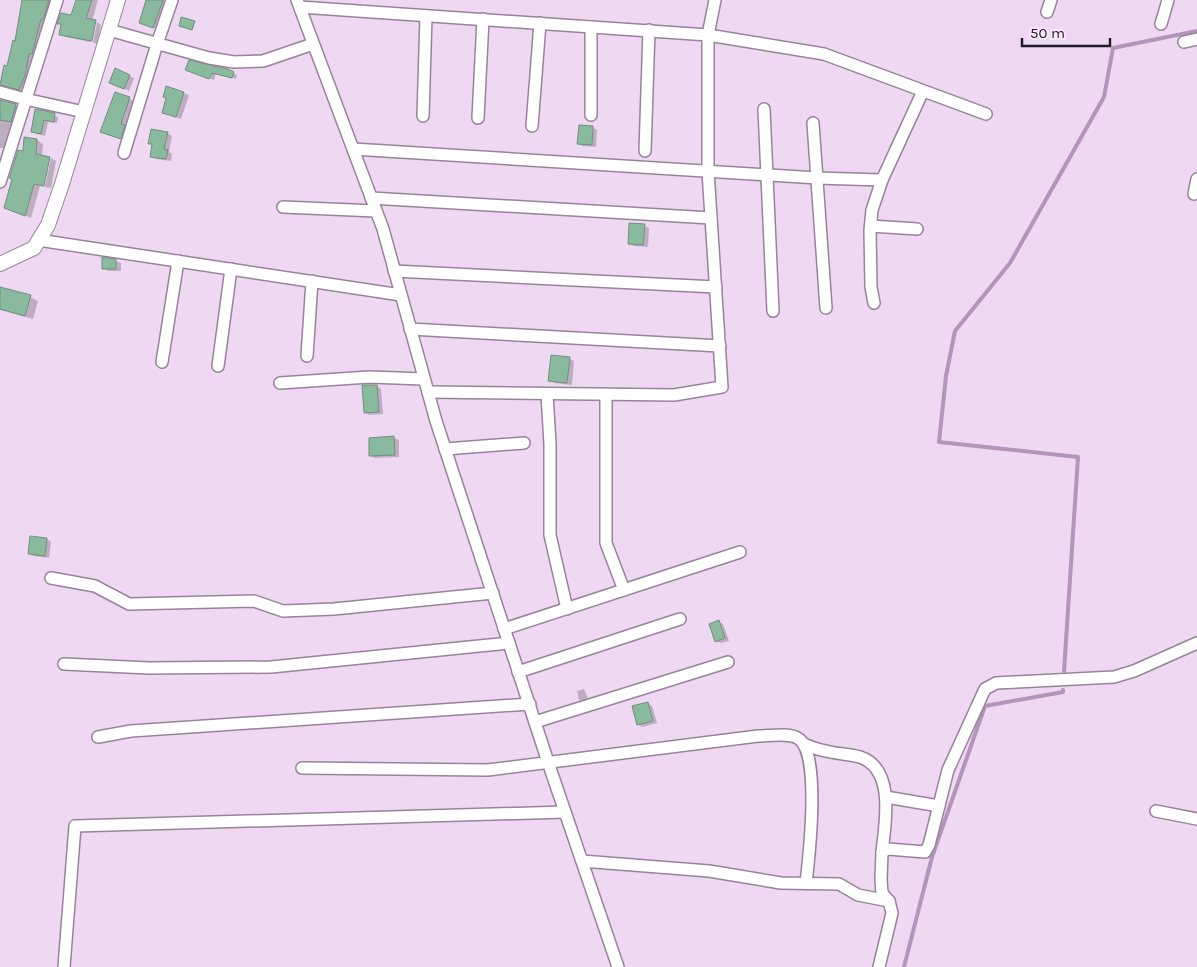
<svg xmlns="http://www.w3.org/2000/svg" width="1197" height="967" font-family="Karla,sans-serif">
<rect width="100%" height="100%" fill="#eed8f2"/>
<g fill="#0003">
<polygon points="23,0 57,0 26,92 7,88 1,84 15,42"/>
<polygon points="77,0 98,0 92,21 95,21 90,42 66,37 60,34 62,25 59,23 72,17"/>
<polygon points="152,0 166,0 157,29 144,25"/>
<polygon points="97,22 101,25 97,43 93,43"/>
<polygon points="115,70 134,78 129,91 115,85"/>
<polygon points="227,70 237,75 236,79 216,74 214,80 191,72"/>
<polygon points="167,88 189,95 181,119 163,113 167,98"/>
<polygon points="116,93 134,101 126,127 129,129 125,140 106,134"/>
<polygon points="0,101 20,108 16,124 11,123 11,139 8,148 0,148"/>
<polygon points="36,110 58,117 57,123 48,122 45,136 32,132"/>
<polygon points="593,128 597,130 596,147 583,146 579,144"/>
<polygon points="167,133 172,136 169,152 172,154 171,161 156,159 151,157 153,145 149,143"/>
<polygon points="25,139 37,140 43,144 42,156 50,158 43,187 40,186 31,218 5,208 24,152"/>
<polygon points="51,158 56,161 51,188 45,187"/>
<polygon points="644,226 649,228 648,247 634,246 629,243"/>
<polygon points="116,261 121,263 121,271 108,271 104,268"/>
<polygon points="0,289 30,297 38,301 33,319 0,310"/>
<polygon points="570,359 574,361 572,385 554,383 550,380"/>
<polygon points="377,386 381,389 383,414 369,415 365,412"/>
<polygon points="394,438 399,440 399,457 375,458 371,456 370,439"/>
<polygon points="47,539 51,542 49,558 34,556 29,553"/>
<polygon points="719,622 723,624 729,641 721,643 716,641"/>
<polygon points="584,689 588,699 581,701 579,700 577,691"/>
<polygon points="647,703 652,706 657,723 642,727 638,724"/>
</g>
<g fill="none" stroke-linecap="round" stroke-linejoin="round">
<g stroke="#b494ba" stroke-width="4">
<polyline points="1064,671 1078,457 939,442 946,376 955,331 1010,263 1104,97 1113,48 1197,31"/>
<polyline points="904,967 932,857 985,706 1063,692 1063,690"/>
</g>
</g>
<g fill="#8aba9e" stroke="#718f7d">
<polygon points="22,0 49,0 43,20 41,19 32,54 29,54 25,76 19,90 0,85 4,65 7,66 13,40 15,41"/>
<polygon points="76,0 92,0 86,18 96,20 92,41 59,35 61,24 57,24 61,13 71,15"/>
<polygon points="146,0 163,0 153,28 139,23"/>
<polygon points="181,17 195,21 192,30 179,26"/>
<polygon points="189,60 228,69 234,72 232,78 212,73 209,79 185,70"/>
<polygon points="115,68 130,75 124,89 109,83"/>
<polygon points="166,86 184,92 176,117 162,113 166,98 163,97"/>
<polygon points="115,92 130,97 121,124 125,125 121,139 100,132"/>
<polygon points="0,100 16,104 11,122 0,120"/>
<polygon points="35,109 55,113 54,122 44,120 41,134 31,132"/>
<polygon points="579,125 593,126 592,145 577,144"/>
<polygon points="151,129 168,132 164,149 168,150 166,159 150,157 152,144 148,144"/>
<polygon points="24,137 37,139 36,154 50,157 44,186 34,184 25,216 4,208 12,179 9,178 10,176 18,150 23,151"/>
<polygon points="629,223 645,224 643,245 628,244"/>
<polygon points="102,257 116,259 116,269 102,269"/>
<polygon points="0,287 31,295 25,316 0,309"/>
<polygon points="551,355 570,357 567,383 548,381"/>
<polygon points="362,385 377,385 379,412 364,413"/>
<polygon points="394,436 395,455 369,456 369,438"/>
<polygon points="30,536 47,538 45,556 28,554"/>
<polygon points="719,620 725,638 715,642 709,624"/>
<polygon points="648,702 653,721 637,725 632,706"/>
</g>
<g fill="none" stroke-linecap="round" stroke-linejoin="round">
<g stroke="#98839b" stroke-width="14">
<g id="minor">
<polyline points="297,0 383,229 436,421 548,762 618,967"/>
<polyline points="300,7 708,35 824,54 986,114"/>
<polyline points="1047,12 1051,0"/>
<polyline points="1161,24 1168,0"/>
<polyline points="591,27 591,115"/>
<polyline points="109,30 209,58 234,62 263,61 313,44"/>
<polyline points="1184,42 1197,39"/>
<polyline points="0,92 25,99 84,112"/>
<polyline points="764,109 773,311"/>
<polyline points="423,116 426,16"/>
<polyline points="478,118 483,19"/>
<polyline points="813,123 826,308"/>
<polyline points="532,126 540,23"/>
<polyline points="353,149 817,178 882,180"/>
<polyline points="645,151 649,30"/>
<polyline points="124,153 157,44 172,0"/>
<polyline points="0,182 57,0"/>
<polyline points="1194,194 1197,179"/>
<polyline points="371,198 711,218"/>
<polyline points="283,207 376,211"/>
<polyline points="871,226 917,229"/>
<polyline points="38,240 401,295"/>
<polyline points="394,271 716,287"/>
<polyline points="874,303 871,287 870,230 872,210 882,180 923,91"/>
<polyline points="410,329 720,346"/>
<polyline points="307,356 312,281"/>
<polyline points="162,362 178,261"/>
<polyline points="218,366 231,269"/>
<polyline points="280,383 369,377 424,379"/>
<polyline points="428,392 674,395 722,387 708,171 708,35 715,0"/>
<polyline points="547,394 550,444 550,535 567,609"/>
<polyline points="606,394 606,543 624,590"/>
<polyline points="445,449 524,443"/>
<polyline points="51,578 95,586 129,604 254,601 283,611 334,609 493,593"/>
<polyline points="504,629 740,552"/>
<polyline points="64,664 149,668 271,667 509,643"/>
<polyline points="518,672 680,619"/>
<polyline points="535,722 728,662"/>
<polyline points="98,737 131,731 530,704"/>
<path d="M804,744C811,747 818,750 826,751C837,754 849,754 860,757C896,769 885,824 882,852"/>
<path d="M302,768L488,770L758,736C769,736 790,732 799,739C821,755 809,857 806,883"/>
<polyline points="886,797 939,806"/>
<polyline points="1156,811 1197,819"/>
<polyline points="582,861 709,871 781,883 839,884 858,895 889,901"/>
<polyline points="64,967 75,826 565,812"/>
<polyline points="879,967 892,913 889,901 882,893 881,880 882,852 888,849 925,852 929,845 948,770 985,689 996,683 1114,677 1134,671 1197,643"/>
</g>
</g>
<g stroke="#98839b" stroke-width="16">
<polyline id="tertiary" points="0,264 34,248 48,225 62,184 118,0"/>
</g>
<use href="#minor" stroke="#fff" stroke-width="11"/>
<use href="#tertiary" stroke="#fff" stroke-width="14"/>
</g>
<path d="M1022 38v8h88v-8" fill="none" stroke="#221a24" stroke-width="2.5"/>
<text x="1030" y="38" font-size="15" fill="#221a24" stroke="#f9e7fc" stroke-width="4" paint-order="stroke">50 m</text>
</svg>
